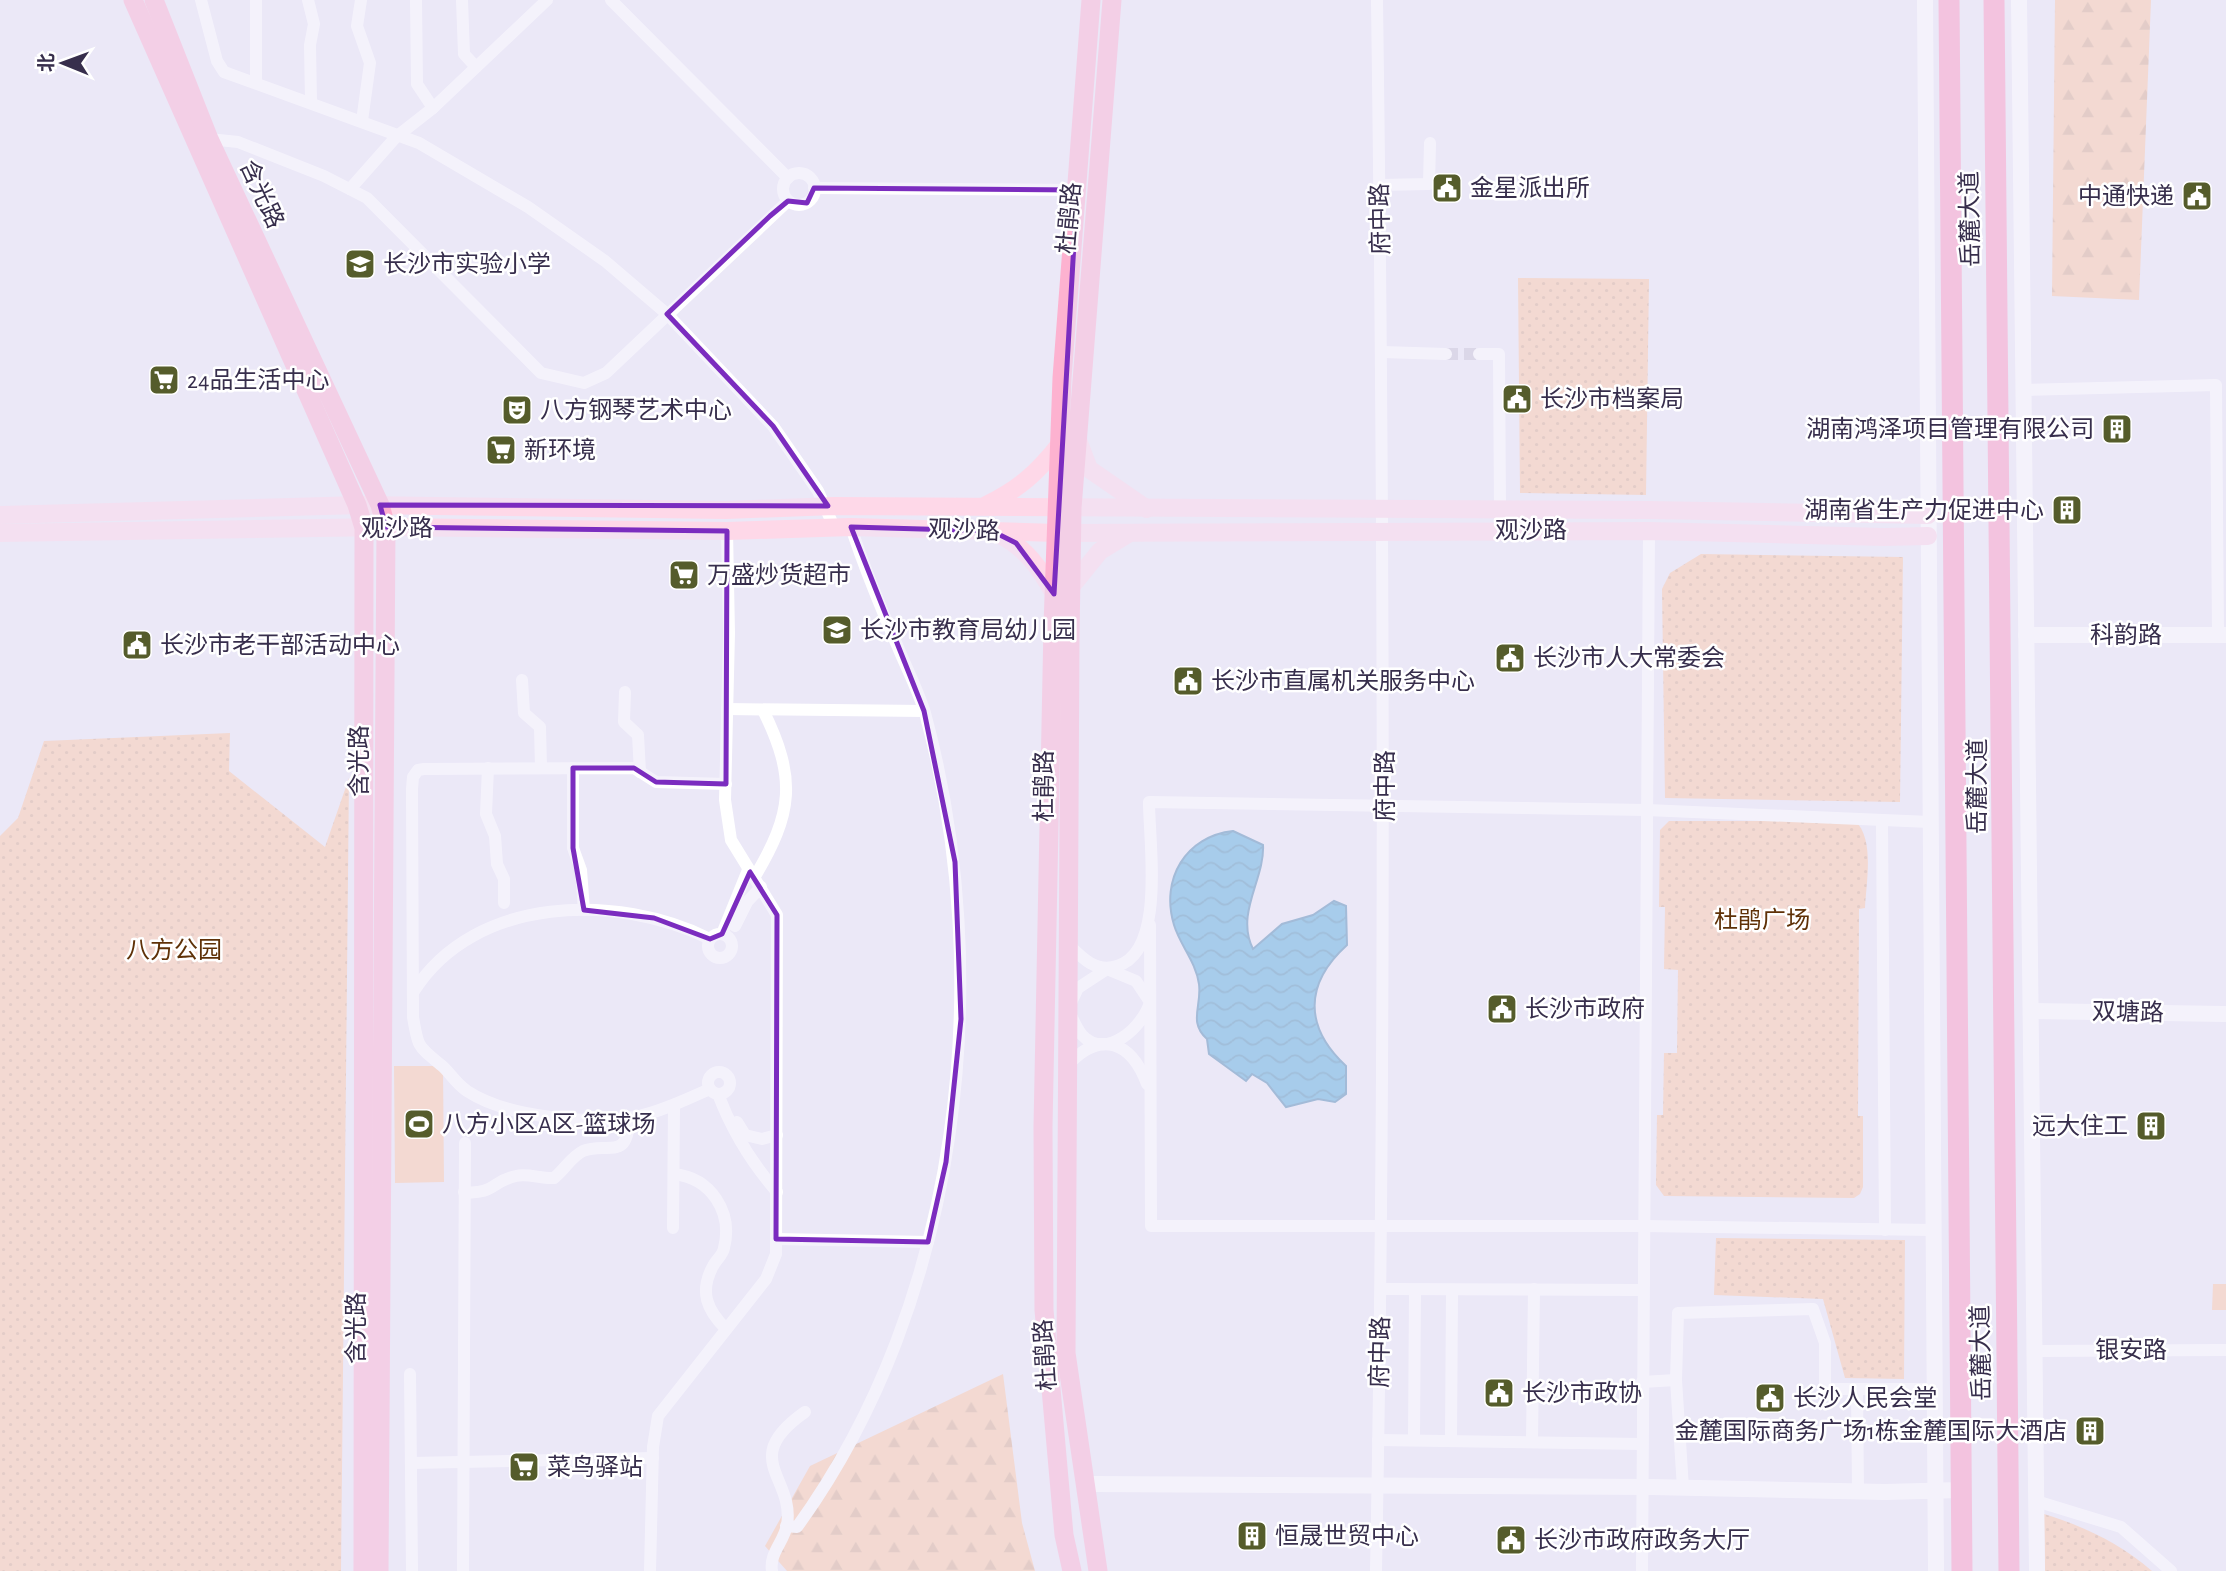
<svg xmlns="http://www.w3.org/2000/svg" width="2226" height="1571" font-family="'Alegreya Sans','Noto Sans SC',sans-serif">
<defs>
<pattern id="grass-dots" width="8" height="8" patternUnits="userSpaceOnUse" patternTransform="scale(1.75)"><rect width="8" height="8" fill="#fcc8a4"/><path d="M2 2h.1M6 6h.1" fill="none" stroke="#d9ac8f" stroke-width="1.8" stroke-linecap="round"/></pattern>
<pattern id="forest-firs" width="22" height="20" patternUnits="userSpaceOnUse" patternTransform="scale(1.75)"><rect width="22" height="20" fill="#fcc8a4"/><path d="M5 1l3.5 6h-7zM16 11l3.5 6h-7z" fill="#d9ac8f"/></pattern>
<pattern id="water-waves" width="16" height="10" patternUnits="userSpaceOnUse" patternTransform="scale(1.75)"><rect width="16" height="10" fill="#55abdc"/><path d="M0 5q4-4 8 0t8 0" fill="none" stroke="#478cb5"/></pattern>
</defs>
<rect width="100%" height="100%" fill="#ebe8f7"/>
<g fill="url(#grass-dots)">
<polygon points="1518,278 1649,279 1646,495 1520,493"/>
<polygon points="1701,554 1903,557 1900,802 1665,798 1662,589 1670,573"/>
<polygon points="230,733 229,771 325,847 349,778 341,1571 0,1571 0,836 18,818 44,741"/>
<path d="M1669,821H1855C1875,838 1866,884 1865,908L1859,909L1858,1116H1863V1187L1860,1194L1854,1198L1664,1196L1656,1185L1657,1115H1663L1664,1053H1677L1678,970L1664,969L1665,907H1659L1660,830Z"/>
<polygon points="1716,1238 1905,1240 1904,1379 1845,1378 1823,1299 1714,1295"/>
<path d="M2044,1514C2086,1527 2119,1543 2152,1571H2045Z"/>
</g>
<g fill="url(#forest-firs)">
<polygon points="2055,0 2151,0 2139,300 2052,296"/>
<polygon points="1003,1374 1022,1523 1035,1571 787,1571 765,1546 810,1466"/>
</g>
<g fill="#fcc8a4">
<polygon points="394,1066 443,1066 444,1182 395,1183"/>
<polygon points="2213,1284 2226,1284 2226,1310 2212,1310"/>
</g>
<path fill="url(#water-waves)" stroke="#4c86b1" stroke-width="2" d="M1233,831L1263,845C1265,879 1235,913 1253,949L1282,924L1313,915L1334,901L1346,906L1347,945C1304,984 1304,1027 1346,1066V1094L1335,1102L1318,1099L1286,1107L1267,1083L1252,1074L1246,1081L1209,1054L1207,1039C1188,1022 1202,1006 1199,984C1196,962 1180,945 1174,925C1160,879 1186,836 1233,831Z"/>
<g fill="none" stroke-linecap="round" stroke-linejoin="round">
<polyline stroke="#c7c3d5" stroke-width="12" stroke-dasharray="12 6" stroke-linecap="butt" points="1446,354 1479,354"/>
<g stroke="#fff" stroke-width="12">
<polyline points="201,0 217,61 224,72 419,143 528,207 605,261 667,314 773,426 818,491 834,527"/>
<polyline points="308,0 314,24 310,45 311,102"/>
<polyline points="361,0 357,26 370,63 362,121"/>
<polyline points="416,0 417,84 433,108"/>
<polyline points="462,0 464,54 476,67"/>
<polyline points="611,0 788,178"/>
<polyline points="256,82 256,0"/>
<polyline points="209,139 238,142 324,176 367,198 541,373 584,383 606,373 788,201"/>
<circle cx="799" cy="189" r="16"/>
<polyline points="1380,185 1429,184 1430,143"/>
<polyline points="814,188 1077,190"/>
<polyline points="350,189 396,137 433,108 547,0"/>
<polyline points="1382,352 1446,354"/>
<polyline points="1479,354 1499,354 1500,510"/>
<polyline points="2022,390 2216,385 2218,635"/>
<polyline points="522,680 524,713 540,727 541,768"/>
<polyline points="625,692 624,722 638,735 640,772"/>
<polyline points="727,709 924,711"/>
<polyline points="488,768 486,814 495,836 497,864 504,879 504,903"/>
<polyline points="573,768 573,848 581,870 584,910"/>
<polyline points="1882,823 1885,1230"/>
<path d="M754,878C793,813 797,779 763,710"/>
<polyline points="1150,925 1151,1226 1643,1226 1933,1230"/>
<polyline points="735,926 747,902 761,887"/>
<circle cx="720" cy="946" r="12"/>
<polyline points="722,934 748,870"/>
<path d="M1067,943C1081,957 1095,973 1117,966C1166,952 1149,843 1149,802L1647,810L1930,822"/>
<path d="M1107,969L1136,981L1150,1002C1143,1027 1106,1061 1082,1035C1076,1028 1072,1017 1068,1009L1078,988Z"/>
<path d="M414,991C475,895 618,893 710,939"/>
<path d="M1068,1065C1100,1030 1131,1041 1147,1084"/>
<circle cx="719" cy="1083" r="11"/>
<path d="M710,1089C687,1099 663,1111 639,1116C591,1125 508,1118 467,1091C454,1082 450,1072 441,1065C418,1046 418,1048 413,1017L412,789L413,777L418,770L424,769L634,768L656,782L726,784"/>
<path d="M718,1094C732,1131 750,1161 777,1192"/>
<polyline points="737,1122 745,1135 762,1139 777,1135"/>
<path d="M674,1174C711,1178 733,1212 724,1248C723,1255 716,1260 713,1266C699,1292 707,1310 726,1329"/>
<path d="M464,1192C494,1195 492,1181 516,1176C527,1173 542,1179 554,1178C565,1169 571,1157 583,1151C606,1141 629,1163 629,1117"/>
<polyline points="673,1228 674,1105"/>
<polyline points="776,1239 928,1242"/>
<polyline points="1381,1289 1643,1290"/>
<polyline points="2035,1351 2226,1350"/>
<polyline points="410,1374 412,1571"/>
<polyline points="1642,1382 1676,1380"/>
<polyline points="1857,1389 1858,1492"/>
<polyline points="1378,1440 1642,1444"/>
<polyline points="1414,1440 1415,1290"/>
<polyline points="1451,1441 1452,1290"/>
<polyline points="1532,1441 1534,1289"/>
<polyline points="411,1463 653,1458"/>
<polyline points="1683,1488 1676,1380 1678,1313 1813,1309 1825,1343 1825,1389 1935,1389"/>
<polyline points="2036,1501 2121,1527 2171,1571"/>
<path d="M786,1526L797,1527C961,1301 997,978 925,713C918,690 906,667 897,645C880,606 864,567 851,527"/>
<polyline points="463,1571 465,1143"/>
<polyline points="650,1571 653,1447 658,1416 766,1279 776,1254 777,915 731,840 725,800 729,633 727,531"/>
<path d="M772,1571C769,1553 784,1542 787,1525C795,1477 738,1459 805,1412"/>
<path d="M1376,1571C1386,1047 1384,524 1377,0"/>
<polyline points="1642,1571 1649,531"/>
</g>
<g stroke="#fff" stroke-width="16">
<polyline points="1925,0 1936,1571"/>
<polyline points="2019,0 2037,1571"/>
<polyline points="2026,635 2226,635"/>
<polyline points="2031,1011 2226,1014"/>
<polyline points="1087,1484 1651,1487 1885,1492 1961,1490"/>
</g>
<g stroke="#fed8e8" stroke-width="18">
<polyline points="1078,440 1089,469 1147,509"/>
<path d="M986,505C1019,489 1037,473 1060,444"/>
<polyline points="0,515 361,505 726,510 834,506 1649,510 1928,515"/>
<polyline points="0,533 386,527 727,531 851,527 1057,533 1649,531 1884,537 1928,536"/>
<path d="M998,534C1026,548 1040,568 1054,594"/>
<polyline points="1070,588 1100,551 1128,534"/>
</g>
<g stroke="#fdb2d0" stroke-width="19">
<polyline points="133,0 357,505 364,528 363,1571"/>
<polyline points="154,0 209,139 380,505 386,527 379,1571"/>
<polyline points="1072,1571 1064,1535 1044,1310 1043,1127 1053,625 1062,378 1091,0"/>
<polyline points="1098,1571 1066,1353 1070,639 1072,508 1112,0"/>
</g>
<g stroke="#fc98c0" stroke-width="21">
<polyline points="1949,0 1962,1571"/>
<polyline points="1994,0 2009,1571"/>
</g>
</g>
<path d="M0 0H2226V1571H0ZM814,188L1077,190L1054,594L1016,543L992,531L851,527L924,711L955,862L961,1019L946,1162L928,1242L776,1239L777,915L750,872L722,934L710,939L654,918L584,910L573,848V768H634L656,782L726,784L727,531L386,527L380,505L828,506L773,426L667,314L770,216L788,201L807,203Z" fill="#ebe8f7" fill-opacity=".55" fill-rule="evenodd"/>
<path fill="none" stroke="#7b2cbf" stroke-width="5" stroke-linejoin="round" d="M814,188L1077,190L1054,594L1016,543L992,531L851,527L924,711L955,862L961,1019L946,1162L928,1242L776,1239L777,915L750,872L722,934L710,939L654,918L584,910L573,848V768H634L656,782L726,784L727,531L386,527L380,505L828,506L773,426L667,314L770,216L788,201L807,203Z"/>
<defs>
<g id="civic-square" transform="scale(1.575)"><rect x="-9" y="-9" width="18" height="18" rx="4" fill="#555c2b" stroke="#fff"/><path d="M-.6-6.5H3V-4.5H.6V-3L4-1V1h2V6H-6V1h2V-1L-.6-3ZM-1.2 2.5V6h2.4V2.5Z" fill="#fff"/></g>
<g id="school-square" transform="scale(1.575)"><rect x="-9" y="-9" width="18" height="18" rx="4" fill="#555c2b" stroke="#fff"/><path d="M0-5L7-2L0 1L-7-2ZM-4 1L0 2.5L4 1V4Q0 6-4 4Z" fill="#fff"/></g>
<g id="supermarket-square" transform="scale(1.575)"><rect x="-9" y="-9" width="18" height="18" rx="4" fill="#555c2b" stroke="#fff"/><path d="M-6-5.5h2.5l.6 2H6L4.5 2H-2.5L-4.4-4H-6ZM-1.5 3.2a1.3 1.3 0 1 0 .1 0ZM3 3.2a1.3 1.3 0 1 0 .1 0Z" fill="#fff"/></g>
<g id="theatre-square" transform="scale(1.575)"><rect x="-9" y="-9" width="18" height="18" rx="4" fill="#555c2b" stroke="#fff"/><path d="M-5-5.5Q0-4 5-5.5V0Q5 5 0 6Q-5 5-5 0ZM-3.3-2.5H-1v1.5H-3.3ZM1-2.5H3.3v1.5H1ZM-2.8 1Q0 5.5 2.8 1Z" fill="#fff"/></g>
<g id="building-square" transform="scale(1.575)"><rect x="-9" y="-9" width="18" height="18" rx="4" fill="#555c2b" stroke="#fff"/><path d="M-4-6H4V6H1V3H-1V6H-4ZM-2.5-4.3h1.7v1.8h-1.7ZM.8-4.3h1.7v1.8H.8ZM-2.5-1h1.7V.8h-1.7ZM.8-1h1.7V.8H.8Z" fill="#fff"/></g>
<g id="stadium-square" transform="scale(1.575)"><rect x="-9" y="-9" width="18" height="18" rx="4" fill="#555c2b" stroke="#fff"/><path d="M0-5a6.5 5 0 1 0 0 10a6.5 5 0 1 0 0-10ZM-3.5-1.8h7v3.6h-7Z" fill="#fff"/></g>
</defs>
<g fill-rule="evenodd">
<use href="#civic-square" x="1447" y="188"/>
<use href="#civic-square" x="2197" y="196"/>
<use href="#school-square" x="360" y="264"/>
<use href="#supermarket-square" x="164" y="380"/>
<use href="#civic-square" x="1517" y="399"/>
<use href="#theatre-square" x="517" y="410"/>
<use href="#building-square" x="2117" y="429"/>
<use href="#supermarket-square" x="501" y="450"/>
<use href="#building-square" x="2067" y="510"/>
<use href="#supermarket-square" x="684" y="575"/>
<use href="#school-square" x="837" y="630"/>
<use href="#civic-square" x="137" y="645"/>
<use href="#civic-square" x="1510" y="658"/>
<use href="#civic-square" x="1188" y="681"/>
<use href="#civic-square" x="1502" y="1009"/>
<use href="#stadium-square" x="419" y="1124"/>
<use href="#building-square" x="2151" y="1126"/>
<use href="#civic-square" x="1499" y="1393"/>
<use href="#civic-square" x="1770" y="1398"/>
<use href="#building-square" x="2090" y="1431"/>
<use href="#supermarket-square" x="524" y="1467"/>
<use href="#building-square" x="1252" y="1536"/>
<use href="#civic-square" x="1511" y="1540"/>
</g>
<g text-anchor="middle" stroke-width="5" stroke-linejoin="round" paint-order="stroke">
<g font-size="24" fill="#372e4c" stroke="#fff" text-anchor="start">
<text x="1470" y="196">金星派出所</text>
<text x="2174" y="204" text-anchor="end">中通快递</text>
<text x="383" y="272">长沙市实验小学</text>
<text x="187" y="388">24品生活中心</text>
<text x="1540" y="407">长沙市档案局</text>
<text x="540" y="418">八方钢琴艺术中心</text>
<text x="2094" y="437" text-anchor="end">湖南鸿泽项目管理有限公司</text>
<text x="524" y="458">新环境</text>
<text x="2044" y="518" text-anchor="end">湖南省生产力促进中心</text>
<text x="707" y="583">万盛炒货超市</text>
<text x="860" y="638">长沙市教育局幼儿园</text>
<text x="160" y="653">长沙市老干部活动中心</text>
<text x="1533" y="666">长沙市人大常委会</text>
<text x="1211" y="689">长沙市直属机关服务中心</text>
<text x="1525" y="1017">长沙市政府</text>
<text x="442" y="1132">八方小区A区-篮球场</text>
<text x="2128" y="1134" text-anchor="end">远大住工</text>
<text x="1522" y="1401">长沙市政协</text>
<text x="1793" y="1406">长沙人民会堂</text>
<text x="2067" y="1439" text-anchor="end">金麓国际商务广场1栋金麓国际大酒店</text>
<text x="547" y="1475">菜鸟驿站</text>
<text x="1275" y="1544">恒晟世贸中心</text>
<text x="1534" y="1548">长沙市政府政务大厅</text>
</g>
<g font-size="24" fill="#372e4c" stroke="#fff">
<text transform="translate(262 194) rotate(65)" y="8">含光路</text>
<text transform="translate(1069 218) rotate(-85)" y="8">杜鹃路</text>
<text transform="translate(1380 219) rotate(-91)" y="8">府中路</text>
<text transform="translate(1970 219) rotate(-91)" y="8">岳麓大道</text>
<text x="397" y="536">观沙路</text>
<text transform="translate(964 530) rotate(2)" y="8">观沙路</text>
<text x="1531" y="538">观沙路</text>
<text x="2126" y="643">科韵路</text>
<text transform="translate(359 761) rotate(-90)" y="8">含光路</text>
<text transform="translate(1044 786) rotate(-90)" y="8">杜鹃路</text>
<text transform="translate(1385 786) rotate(-90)" y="8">府中路</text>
<text transform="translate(1977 786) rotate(-90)" y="8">岳麓大道</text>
<text transform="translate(2128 1012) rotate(1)" y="8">双塘路</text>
<text transform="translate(356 1328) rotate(-90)" y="8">含光路</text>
<text x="2131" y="1358">银安路</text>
<text transform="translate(1380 1352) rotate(-89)" y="8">府中路</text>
<text transform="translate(1981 1353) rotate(-91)" y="8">岳麓大道</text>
<text transform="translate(1045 1355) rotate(-94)" y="8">杜鹃路</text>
</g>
<g font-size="24" fill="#5f3107" stroke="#fff">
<text x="1762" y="928">杜鹃广场</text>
<text x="174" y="958">八方公园</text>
</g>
</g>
<g transform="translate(63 63) rotate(271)" stroke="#ffffff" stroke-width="5" paint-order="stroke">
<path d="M0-5L12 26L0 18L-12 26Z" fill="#372e4c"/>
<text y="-10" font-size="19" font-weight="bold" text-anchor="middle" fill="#372e4c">北</text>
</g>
</svg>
